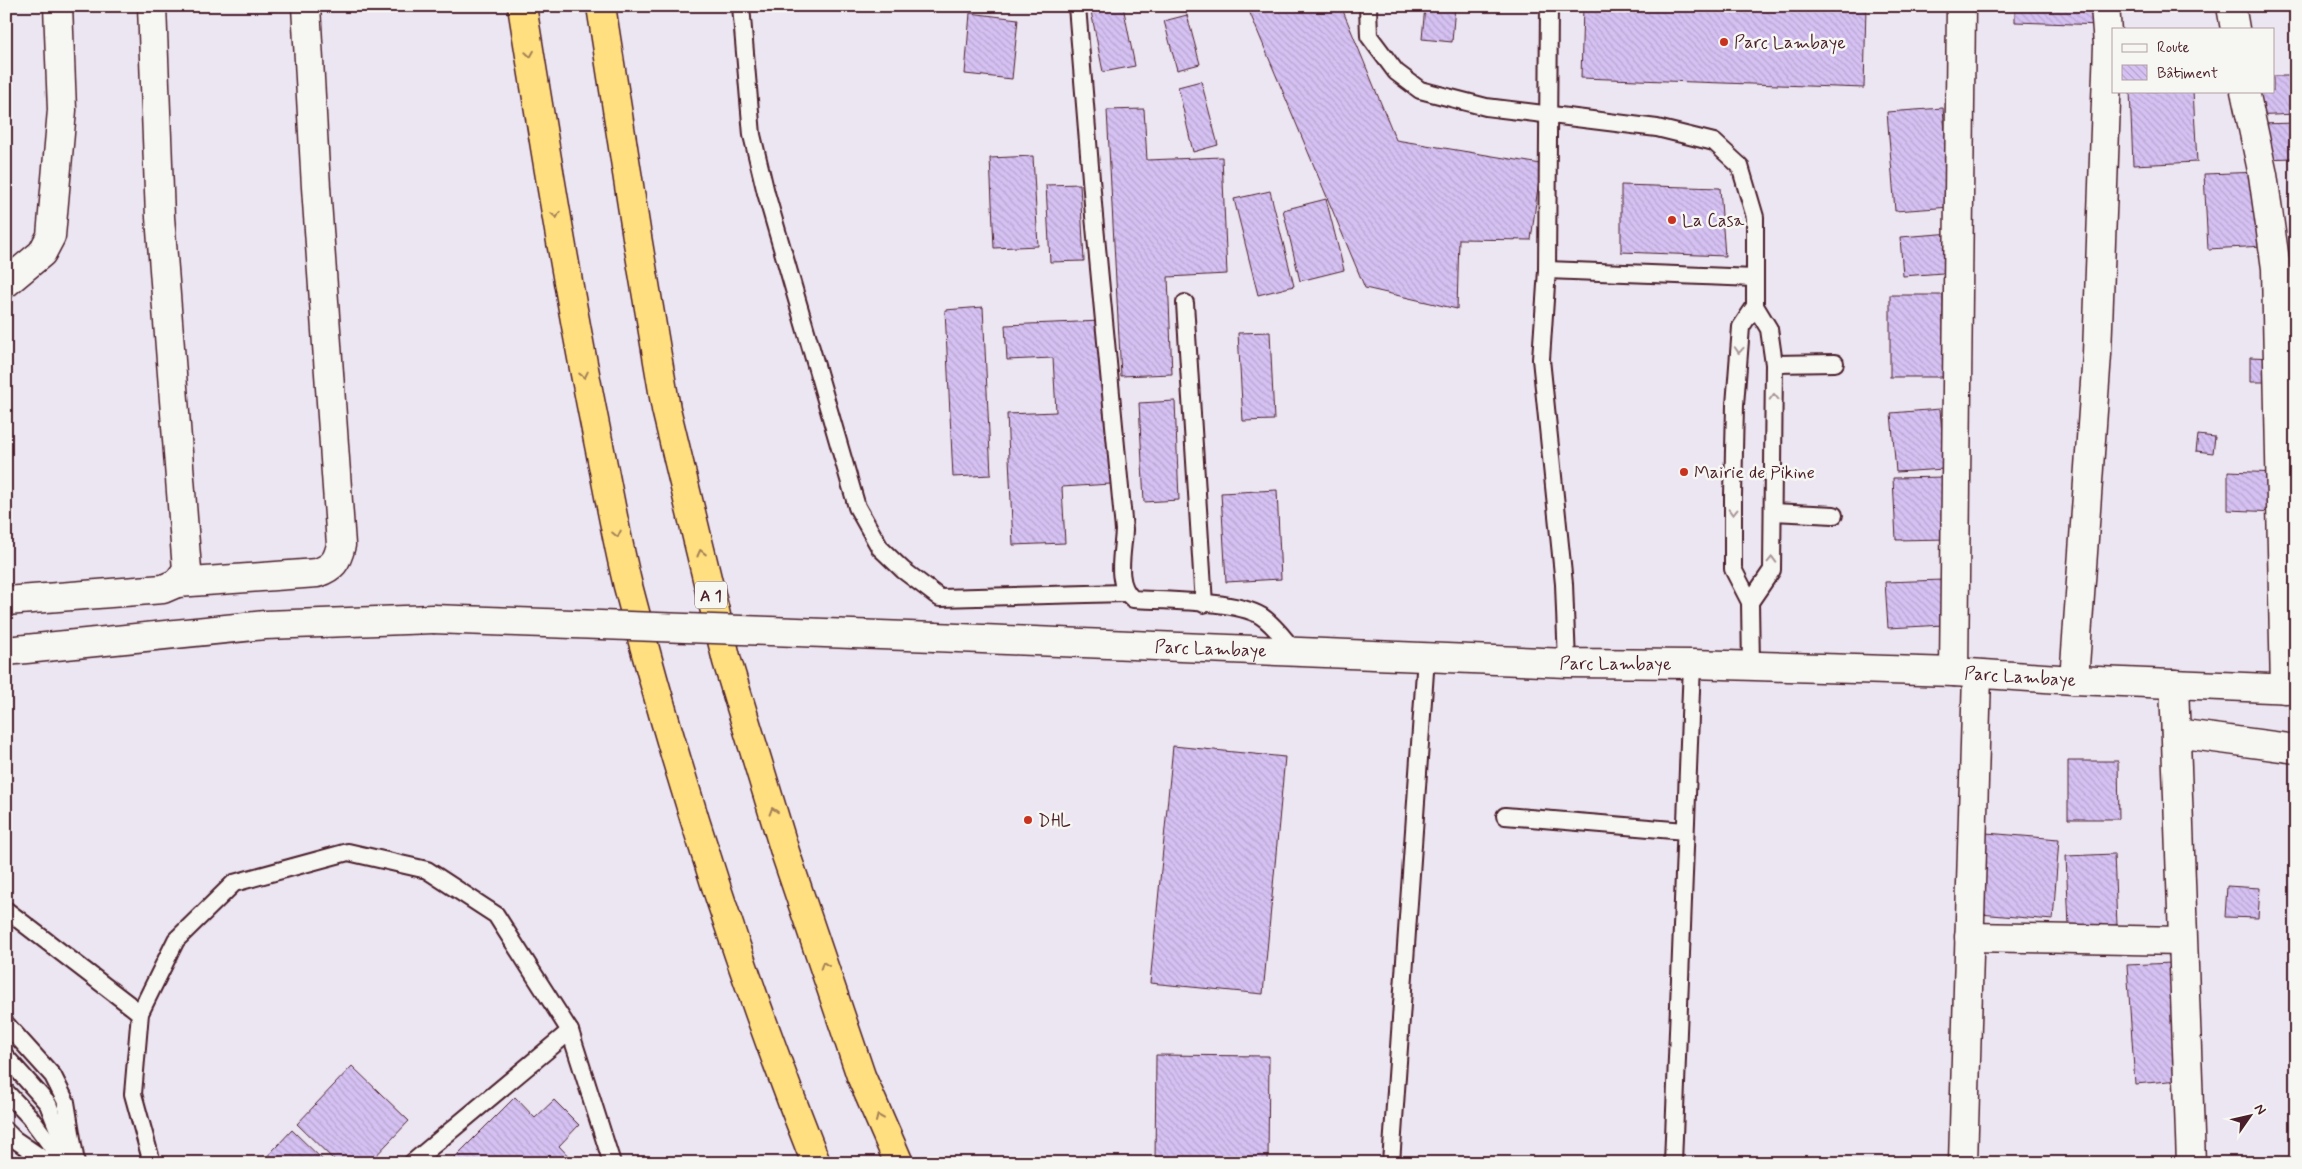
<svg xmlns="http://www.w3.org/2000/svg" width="2302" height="1169" font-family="Mynerve,sans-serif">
<defs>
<pattern id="building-back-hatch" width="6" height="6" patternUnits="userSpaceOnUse" patternTransform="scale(1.25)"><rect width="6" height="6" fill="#d5c1f2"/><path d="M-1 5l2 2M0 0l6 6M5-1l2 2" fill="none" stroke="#b8a5d0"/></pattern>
</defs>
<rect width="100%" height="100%" fill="#ece6f2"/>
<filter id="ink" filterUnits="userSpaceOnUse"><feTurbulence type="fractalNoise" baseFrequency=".02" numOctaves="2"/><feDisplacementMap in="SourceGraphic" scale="10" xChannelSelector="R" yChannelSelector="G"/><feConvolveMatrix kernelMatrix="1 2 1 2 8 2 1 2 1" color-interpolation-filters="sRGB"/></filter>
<g filter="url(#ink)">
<g fill="url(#building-back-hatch)" stroke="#4a1f2b">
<polygon points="1090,6 1123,6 1135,66 1103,72"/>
<polygon points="1247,6 1341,6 1396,140 1541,164 1531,240 1459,239 1457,309 1365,288"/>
<polygon points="1425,6 1455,6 1452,42 1422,39"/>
<polygon points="1583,6 1866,6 1864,88 1581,78"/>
<polygon points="2015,6 2102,6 2102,25 2015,22"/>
<polygon points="970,13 1018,19 1012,79 965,74"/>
<polygon points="1187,15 1200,64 1177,70 1164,21"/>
<polygon points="2273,76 2296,76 2296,114 2252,116 2251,91 2273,91"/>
<polygon points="1201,81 1218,145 1193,152 1178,87"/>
<polygon points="2130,91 2193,91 2197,162 2133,165"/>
<polygon points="1943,108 1951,207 1895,211 1887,112"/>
<polygon points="1144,109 1147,160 1222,157 1227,274 1168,277 1172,374 1121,376 1107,110"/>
<polygon points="2296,123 2296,158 2261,159 2260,124"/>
<polygon points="1033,156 1038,246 994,248 990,158"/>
<polygon points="2261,172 2264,246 2208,249 2204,174"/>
<polygon points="1080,184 1084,261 1050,262 1046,185"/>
<polygon points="1621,185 1720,188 1725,256 1621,252"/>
<polygon points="1270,191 1294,286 1258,295 1234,199"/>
<polygon points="1326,199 1344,270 1300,281 1283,210"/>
<polygon points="1953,233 1956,272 1903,276 1900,237"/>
<polygon points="2292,249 2296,249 2296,293 2291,292"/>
<rect x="1890" y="295" width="53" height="82"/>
<polygon points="983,307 991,475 953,477 945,310"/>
<polygon points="2292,318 2296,318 2296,358 2289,358"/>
<polygon points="1102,321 1111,484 1062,487 1065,543 1013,545 1007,414 1056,412 1053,358 1007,360 1005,325"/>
<polygon points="1270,332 1274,420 1243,421 1238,333"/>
<polygon points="2250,357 2275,358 2275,382 2250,382"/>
<polygon points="1175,401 1179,500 1144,502 1139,403"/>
<polygon points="1940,409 1945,469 1896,472 1891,413"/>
<polygon points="2198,435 2215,437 2213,453 2196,451"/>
<polygon points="2228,471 2278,473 2277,512 2228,510"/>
<polygon points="1946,477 1948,539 1896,540 1893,478"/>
<polygon points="1277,490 1281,579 1226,582 1221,493"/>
<polygon points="1943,580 1945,625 1888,628 1885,582"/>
<polygon points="1173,746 1285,757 1263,994 1150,983"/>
<polygon points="2068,761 2118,761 2119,819 2068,819"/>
<polygon points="1986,833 2059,839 2053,920 1979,914"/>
<polygon points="2114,854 2117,925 2069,927 2066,856"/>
<polygon points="2227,886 2260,888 2258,918 2225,917"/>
<polygon points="2172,963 2180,1080 2135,1084 2127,965"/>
<polygon points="1156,1055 1269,1056 1268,1163 1155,1163"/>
<polygon points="352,1066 409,1121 369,1163 337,1163 297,1124"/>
<polygon points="515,1097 535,1118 554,1100 579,1125 559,1146 575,1163 449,1163"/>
<polygon points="292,1130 326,1163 261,1163"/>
</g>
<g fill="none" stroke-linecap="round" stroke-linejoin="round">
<g stroke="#4a1f2b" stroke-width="20">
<g id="service">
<polyline points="741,6 752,135 766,193 857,507 880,548 903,570 940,598 1125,593"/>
<path d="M1077,6L1094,216L1124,530C1123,553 1114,584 1133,599C1165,601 1236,600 1261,616C1274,624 1285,641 1296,652"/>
<polyline points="1368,6 1369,36 1396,72 1420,90 1486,107 1657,128 1714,142 1740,166 1755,217 1755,306 1769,329 1774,364 1772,570 1750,602"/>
<polyline points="1549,6 1547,270 1541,359 1564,584 1567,663"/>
<polyline points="1547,270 1755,278"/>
<polyline points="1185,303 1204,604"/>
<polyline points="1774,364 1835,363"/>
<polyline points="1773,512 1834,515"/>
<polyline points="1751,666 1750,602 1733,569 1733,496 1735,405 1741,327 1755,306"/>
<polyline points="1505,816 1685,831"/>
<polyline points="6,910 140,1013"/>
<polyline points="6,1024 53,1076 66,1102 76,1163"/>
<polyline points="6,1057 48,1104 68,1155"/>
<polyline points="6,1092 29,1116 64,1163"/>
<polyline points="6,1131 14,1139 49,1163"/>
<polyline points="152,1163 133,1094 140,1013 176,940 234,883 348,852 427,870 496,915 570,1031 612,1163"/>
<polyline points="412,1163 570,1031"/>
<polyline points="1391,1163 1426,657"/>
<polyline points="1673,1163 1692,664"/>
</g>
</g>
<g stroke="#4a1f2b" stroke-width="31">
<g id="minor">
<polyline points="2231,6 2235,29"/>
<polyline points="2245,91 2263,175 2276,268 2285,689"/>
<polyline points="6,283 42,253 51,236 62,110 58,6"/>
<path d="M177,583L317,573C333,567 337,562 341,545L316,187L306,6"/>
<polyline points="6,601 163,589 177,583 187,570 160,217 152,6"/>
<polyline points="1954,672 1961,6"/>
<polyline points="2074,680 2097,354 2108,45 2105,6"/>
<polyline points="2174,684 2191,1163"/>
<polyline points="2176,733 2296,749"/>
<polyline points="1969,937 2182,941"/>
<polyline points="1963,1163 1977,675"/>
</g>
</g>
<g stroke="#4a1f2b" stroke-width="31">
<g id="tertiary">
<path id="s1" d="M935,637L1567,663L1692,664L1954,672L2074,680L2296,689"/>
<polyline points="6,651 265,625 433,619"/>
</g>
</g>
<g stroke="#4a1f2b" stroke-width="31">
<g id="motorway">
<path d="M522,6C546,155 570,303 600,450C609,495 617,541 628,586C679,781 741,975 816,1163"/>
<polyline points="601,6 637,237 666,409 727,661 786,855 861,1076 899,1163"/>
</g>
</g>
<use href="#service" stroke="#f6f6f2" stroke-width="16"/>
<use href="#minor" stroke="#f6f6f2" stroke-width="28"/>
<use href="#tertiary" stroke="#f6f6f2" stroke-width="28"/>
<use href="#motorway" stroke="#ffdf80" stroke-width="28"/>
<g stroke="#4a1f2b" stroke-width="31" stroke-linecap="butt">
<polyline id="tertiary-bridge" points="433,619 935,637"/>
</g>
<use href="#tertiary-bridge" stroke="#f6f6f2" stroke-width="28"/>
</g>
<defs><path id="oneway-chevron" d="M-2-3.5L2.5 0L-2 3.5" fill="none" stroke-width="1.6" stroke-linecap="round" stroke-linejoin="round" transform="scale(1.25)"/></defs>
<g stroke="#a47f56">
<use href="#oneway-chevron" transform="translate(530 54) rotate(81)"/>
<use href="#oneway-chevron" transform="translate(556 215) rotate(80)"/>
<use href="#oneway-chevron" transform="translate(584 375) rotate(78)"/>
<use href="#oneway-chevron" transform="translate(617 534) rotate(78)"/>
<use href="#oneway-chevron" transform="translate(701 553) rotate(-104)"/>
<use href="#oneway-chevron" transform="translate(773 811) rotate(-107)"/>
<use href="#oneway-chevron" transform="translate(824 965) rotate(-109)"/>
<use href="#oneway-chevron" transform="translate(879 1118) rotate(-113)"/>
</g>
<g stroke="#a99598">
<use href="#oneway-chevron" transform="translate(1739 350) rotate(94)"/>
<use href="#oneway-chevron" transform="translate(1774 397) rotate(-91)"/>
<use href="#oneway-chevron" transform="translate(1733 512) rotate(91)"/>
<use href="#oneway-chevron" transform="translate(1772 560) rotate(-88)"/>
</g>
</g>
<g fill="#c8321e" stroke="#f6f6f2" stroke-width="2">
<circle cx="1724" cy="42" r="5"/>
<circle cx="1672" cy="220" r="5"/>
<circle cx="1684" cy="472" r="5"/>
<circle cx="1028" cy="820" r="5"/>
</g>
<g text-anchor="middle" stroke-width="5" stroke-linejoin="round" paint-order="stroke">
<rect fill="#f6f6f2" stroke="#7e6067" stroke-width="1" x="695" y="581.5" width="32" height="27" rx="4"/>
<g font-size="16" font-weight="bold" fill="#4a1f2b">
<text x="711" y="601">A 1</text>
</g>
<g font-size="18" fill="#4a1f2b" stroke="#f6f6f2" text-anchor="start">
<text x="1734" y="48">Parc Lambaye</text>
<text x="1682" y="226">La Casa</text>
<text x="1694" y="478">Mairie de Pikine</text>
<text x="1038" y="826">DHL</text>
</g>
<g font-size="18" fill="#4a1f2b" stroke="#f6f6f2">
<text dy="6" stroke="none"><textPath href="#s1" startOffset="276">Parc Lambaye</textPath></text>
<text dy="6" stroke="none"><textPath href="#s1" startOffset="681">Parc Lambaye</textPath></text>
<text dy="6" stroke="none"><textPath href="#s1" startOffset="1086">Parc Lambaye</textPath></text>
</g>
</g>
<rect width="2302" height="1169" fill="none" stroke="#f6f6f2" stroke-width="25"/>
<rect x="12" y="12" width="2277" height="1144" fill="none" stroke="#4a1f2b" stroke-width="2" filter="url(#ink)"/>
<rect x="2112" y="28" width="162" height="65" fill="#f6f6f2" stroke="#b1a0a2"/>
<rect x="2122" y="44" width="25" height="8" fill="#f6f6f2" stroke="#b1a0a2"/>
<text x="2157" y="52" font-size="15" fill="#4a1f2b">Route</text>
<rect x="2122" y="65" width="25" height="15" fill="url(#building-back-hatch)" stroke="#b1a0a2"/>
<text x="2157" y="78" font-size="15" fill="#4a1f2b">Bâtiment</text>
<g transform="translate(2250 1116) rotate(56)" stroke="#f6f6f2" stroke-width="4" paint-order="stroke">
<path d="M0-4L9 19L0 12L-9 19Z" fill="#4a1f2b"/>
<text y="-8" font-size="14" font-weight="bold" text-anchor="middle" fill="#4a1f2b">N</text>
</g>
</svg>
